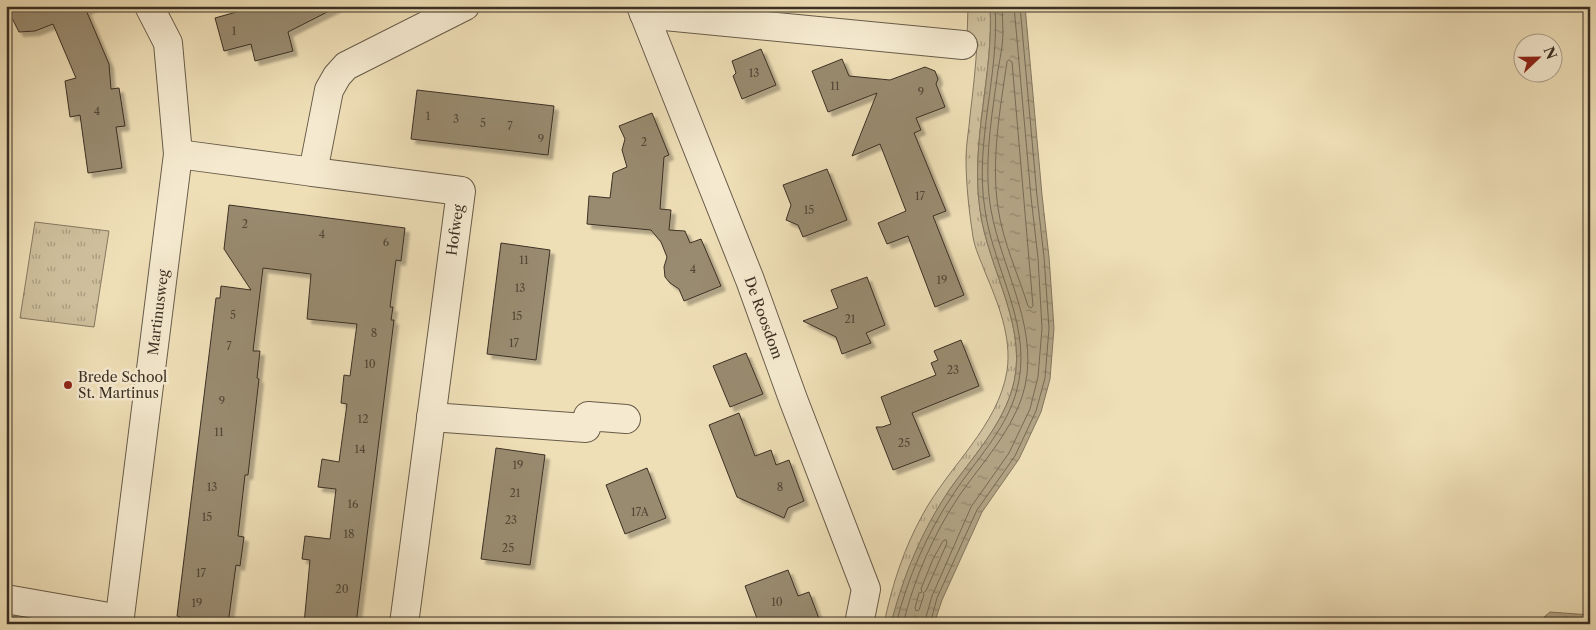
<svg xmlns="http://www.w3.org/2000/svg" width="1596" height="630" font-family="'Libre Caslon Text',serif">
<defs>
<pattern id="grass-tufts" width="24" height="20" patternUnits="userSpaceOnUse" patternTransform="scale(1.25)"><rect width="24" height="20" fill="#d0c19e"/><path d="M3 7l-1-3M5 7V3M7 7l1-3M15 17l-1-3M17 17v-4M19 17l1-3" fill="none" stroke="#aa9d81"/></pattern>
<pattern id="cemetery-stones" width="16" height="16" patternUnits="userSpaceOnUse" patternTransform="scale(1.25)"><rect width="16" height="16" fill="#d0c19e"/><path d="M2 7V4a2 2 0 0 1 4 0v3zM10 15v-3a2 2 0 0 1 4 0v3z" fill="#aa9d81"/></pattern>
<pattern id="water-ripples" width="26" height="14" patternUnits="userSpaceOnUse" patternTransform="scale(1.25)"><rect width="26" height="14" fill="#b2a485"/><path d="M2 4q2-2 4 0t4 0M15 11q2-2 4 0t4 0" fill="none" stroke="#92866d"/></pattern>
<filter id="shadow"><feDropShadow dx="4.5" dy="4.5" stdDeviation="1" flood-color="#0004"/></filter>
</defs>
<rect width="100%" height="100%" fill="#efdfb7"/>
<filter id="stains"><feTurbulence type="fractalNoise" baseFrequency=".004" numOctaves="4"/><feColorMatrix values="0 0 0 0 .2 0 0 0 0 .09 0 0 0 0 .02 0 0 0 .5 -.17"/></filter>
<radialGradient id="worn" r=".72"><stop offset=".6" stop-color="#630" stop-opacity="0"/><stop offset="1" stop-color="#630" stop-opacity=".3"/></radialGradient>
<g fill="url(#grass-tufts)" stroke="#867861">
<path d="M968,6H990C994,74 970,141 980,210C988,271 1032,331 1011,393C999,429 972,458 950,489C923,529 903,577 891,624H884C892,585 904,548 923,514C949,466 998,426 1007,371C1012,337 998,303 985,272C981,261 975,249 973,237C969,211 966,184 966,158C966,144 969,130 970,116C973,91 976,66 977,41L967,40Z"/>
<polygon points="35,222 109,231 94,327 20,318"/>
</g>
<polygon fill="url(#cemetery-stones)" stroke="#867861" points="6,610 92,624 6,624"/>
<g fill="url(#water-ripples)" stroke="#82765e">
<path d="M990,6H1025L1042,195L1049,257L1054,328L1050,379L1041,412L1019,459L982,512L942,600L934,624H891C903,576 922,530 950,489C972,458 999,429 1011,393C1032,331 988,271 980,210C970,141 994,74 990,6Z"/>
<polygon points="1550,612 1590,615 1590,624 1544,624 1544,617"/>
</g>
<g fill="none" stroke-linecap="round" stroke-linejoin="round">
<g stroke="#766a54" stroke-width="1">
<path d="M1009,60L1012,62L1033,306L1031,308L1028,306C1018,274 1003,242 998,208C991,160 1000,109 1007,62Z"/>
<polygon points="946,540 947,543 926,591 923,593 924,595 919,610 916,611 915,608 919,593 922,592 921,589 933,559 943,541"/>
<path d="M896,624C908,577 927,533 954,493C975,461 1005,431 1016,393C1035,329 994,272 985,210C974,142 1000,74 995,6"/>
<path d="M903,624C914,579 933,535 959,496C981,464 1009,435 1022,397C1043,333 1002,272 991,210C983,164 992,116 998,70C1000,58 1003,45 1003,33C1003,24 1002,15 1002,6"/>
<polyline points="924,624 932,596 971,507 1009,453 1030,409 1038,377 1042,328 1038,258 1031,197 1014,6"/>
<polyline points="930,624 937,598 977,510 1015,456 1036,411 1045,378 1049,328 1044,257 1037,196 1020,6"/>
</g>
</g>
<g fill="#998b70" stroke="#3b3024" filter="url(#shadow)">
<polygon points="6,6 94,6 86,10 109,64 111,89 119,88 125,126 116,127 122,168 88,173 80,115 70,117 65,81 76,78 53,24 35,31 19,32"/>
<polygon points="258,6 339,6 288,32 293,51 255,61 251,44 224,51 215,18"/>
<polygon points="761,49 776,85 742,99 733,76 736,73 732,61"/>
<polygon points="842,59 849,76 890,80 925,67 935,71 938,79 936,84 945,107 916,118 921,130 914,133 946,211 933,216 964,295 935,307 908,236 887,244 878,223 906,211 880,144 852,156 877,93 828,112 812,71"/>
<polygon points="417,90 554,106 548,155 411,139"/>
<polygon points="652,113 669,155 664,157 660,209 671,210 669,230 685,231 690,243 701,239 721,286 684,301 679,289 670,283 665,277 664,267 667,257 661,242 651,230 587,224 589,196 610,198 613,173 627,167 622,150 625,139 619,126"/>
<polygon points="827,169 847,220 803,237 798,225 786,220 791,205 783,185"/>
<polygon points="229,205 405,228 401,261 396,260 390,307 393,307 391,320 394,320 356,624 304,624 310,560 302,559 305,536 330,539 336,489 318,487 322,459 339,462 347,404 341,403 344,375 350,376 357,324 307,319 311,274 263,268 253,351 260,351 257,378 259,379 248,475 245,475 238,536 244,537 240,566 236,565 228,624 179,624 180,617 177,616 216,298 220,298 221,286 251,290 224,249"/>
<polygon points="501,243 550,250 536,360 487,354"/>
<polygon points="867,277 885,325 866,333 871,343 842,354 836,337 803,321 838,308 831,290"/>
<polygon points="961,340 979,386 912,413 930,456 893,470 876,427 882,427 891,424 881,397 936,375 931,363 938,360 934,351"/>
<polygon points="746,353 763,394 730,407 713,366"/>
<polygon points="739,413 755,456 771,450 776,465 789,460 804,501 788,508 784,518 737,497 709,425"/>
<polygon points="496,448 545,455 530,565 481,559"/>
<polygon points="647,468 666,518 625,534 606,485"/>
<polygon points="788,570 798,596 809,592 821,624 759,624 745,586"/>
</g>
<g fill="none" stroke-linecap="round" stroke-linejoin="round">
<g stroke="#685c49" stroke-width="30">
<g id="minor">
<path id="s1" d="M641,6L750,280L793,399L866,589L859,624"/>
<polyline points="644,14 963,45"/>
<polyline points="178,154 313,172 329,90 337,76 346,66 465,6"/>
<polyline points="313,172 461,191 404,624"/>
<polyline points="431,417 586,428 588,416 626,419"/>
<polyline points="6,599 120,619"/>
<path id="s2" d="M119,624L178,154L168,43L149,6"/>
</g>
</g>
<use href="#minor" stroke="#f5ead0" stroke-width="28"/>
</g>
<circle fill="#8f2418" stroke="#f5ead0" stroke-width="2" cx="68" cy="385" r="5"/>
<g text-anchor="middle" stroke-width="5" stroke-linejoin="round" paint-order="stroke">
<g font-size="11" fill="#524737">
<text x="234" y="35">1</text>
<text x="754" y="77">13</text>
<text x="835" y="90">11</text>
<text x="921" y="96">9</text>
<text x="97" y="115">4</text>
<text x="428" y="120">1</text>
<text x="456" y="123">3</text>
<text x="483" y="127">5</text>
<text x="510" y="130">7</text>
<text x="541" y="143">9</text>
<text x="644" y="146">2</text>
<text x="920" y="200">17</text>
<text x="809" y="214">15</text>
<text x="245" y="228">2</text>
<text x="322" y="238">4</text>
<text x="386" y="246">6</text>
<text x="524" y="264">11</text>
<text x="693" y="273">4</text>
<text x="942" y="284">19</text>
<text x="520" y="292">13</text>
<text x="233" y="319">5</text>
<text x="517" y="320">15</text>
<text x="850" y="323">21</text>
<text x="374" y="337">8</text>
<text x="514" y="347">17</text>
<text x="229" y="350">7</text>
<text x="370" y="368">10</text>
<text x="953" y="374">23</text>
<text x="222" y="405">9</text>
<text x="363" y="423">12</text>
<text x="219" y="436">11</text>
<text x="904" y="447">25</text>
<text x="360" y="453">14</text>
<text x="518" y="469">19</text>
<text x="212" y="491">13</text>
<text x="780" y="491">8</text>
<text x="515" y="497">21</text>
<text x="353" y="508">16</text>
<text x="640" y="516">17A</text>
<text x="207" y="521">15</text>
<text x="511" y="524">23</text>
<text x="349" y="538">18</text>
<text x="508" y="552">25</text>
<text x="201" y="577">17</text>
<text x="342" y="593">20</text>
<text x="777" y="606">10</text>
<text x="197" y="607">19</text>
</g>
<g font-size="14" fill="#3b3024" stroke="#f5ead0">
<text transform="translate(455 230) rotate(-82)" y="5">Hofweg</text>
<text dy="5" stroke="none"><textPath href="#s2" startOffset="314">Martinusweg</textPath></text>
<text dy="5" stroke="none"><textPath href="#s1" startOffset="335">De Roosdom</textPath></text>
</g>
<g font-size="14" fill="#3b3024" stroke="#f5ead0" text-anchor="start">
<text x="78" y="382">Brede School<tspan x="78" dy="16">St. Martinus</tspan></text>
</g>
</g>
<rect width="1596" height="630" fill="none" stroke="#efdfb7" stroke-width="25"/>
<rect x="8" y="8" width="1581" height="615" fill="none" stroke="#3b3024" stroke-width="2.5"/>
<rect x="12" y="12" width="1571" height="605" fill="none" stroke="#3b3024"/>
<g transform="translate(1538 58) rotate(68)"><circle r="24" fill="#f5ead0" stroke="#aba08b"/>
<path d="M0-4L9 19L0 12L-9 19Z" fill="#8f2418"/>
<text y="-8" font-size="14" font-weight="bold" text-anchor="middle" fill="#3b3024">N</text>
</g>
<rect width="100%" height="100%" filter="url(#stains)"/>
<rect width="100%" height="100%" fill="url(#worn)"/>
</svg>
